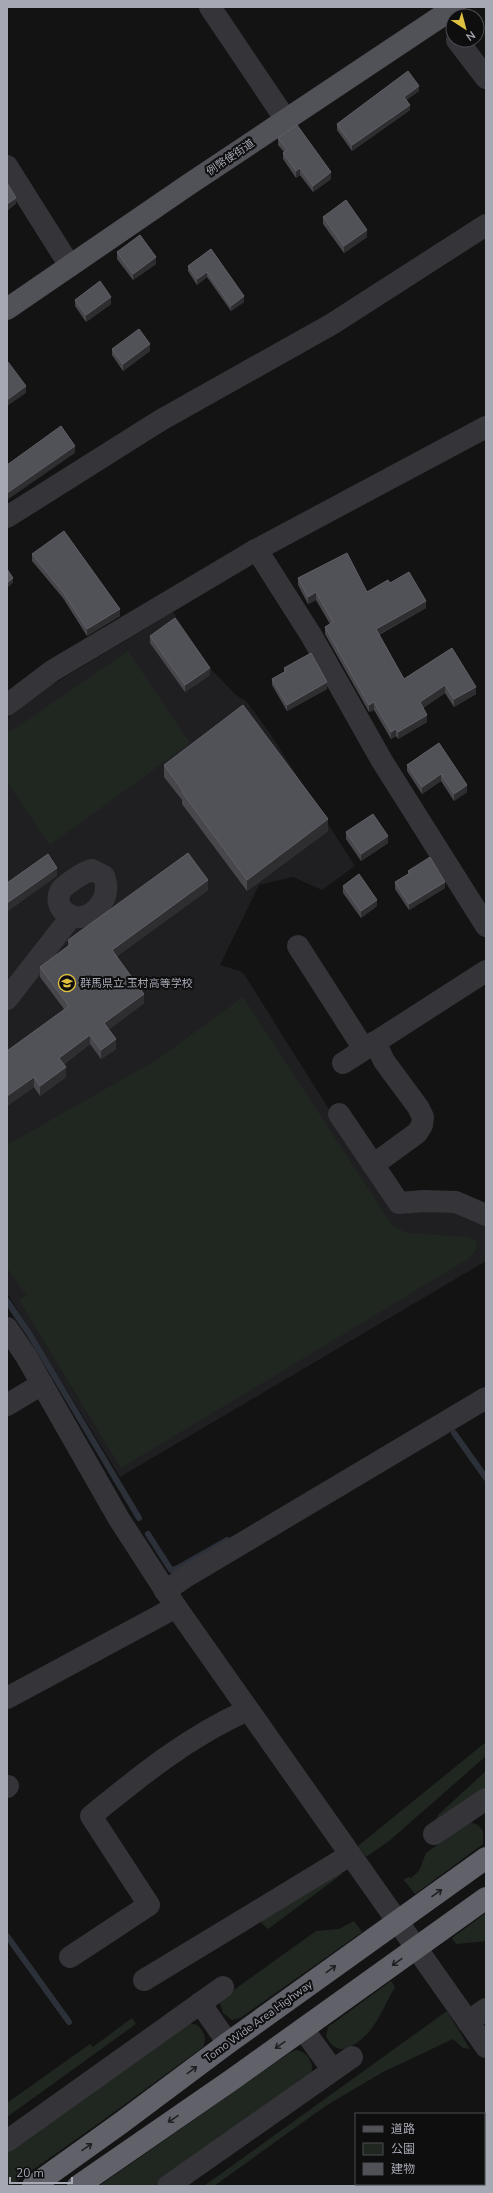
<svg xmlns="http://www.w3.org/2000/svg" width="493" height="2193" font-family="'Nunito Sans','Noto Sans JP',sans-serif">
<rect width="100%" height="100%" fill="#131314"/>
<polygon fill="#1f1f21" points="173,612 210,668 236,695 246,701 269,732 355,866 322,890 293,877 259,885 220,965 240,971 244,974 391,1208 437,1206 486,1221 486,1261 120,1477 7,1293 7,719 50,686"/>
<g fill="#202721">
<polygon points="128,651 190,743 50,845 7,782 7,732 13,730"/>
<polygon points="243,997 392,1225 406,1233 468,1237 476,1240 477,1249 468,1259 121,1468 19,1300 27,1296 7,1268 7,1145 158,1059"/>
<polygon points="486,1742 486,1756 389,1841 366,1857 358,1846"/>
<polygon points="486,1771 486,1789 432,1828 438,1815"/>
<polygon points="470,1822 478,1825 483,1831 483,1844 415,1894 404,1880 408,1877 411,1878 419,1871 426,1853"/>
<polygon points="339,1872 342,1874 268,1929 258,1920"/>
<polygon points="486,1913 486,1941 456,1944 452,1938"/>
<polygon points="354,1921 362,1932 240,2018 232,2020 223,2013 220,2003 224,1997 316,1931 339,1929"/>
<path d="M391,1981L395,1987C387,2000 378,2022 368,2033C354,2047 337,2059 326,2036L328,2027Z"/>
<polygon points="447,2011 470,2049 463,2048 453,2039 383,2072 327,2105 214,2186 204,2186"/>
<polygon points="132,2018 136,2024 7,2117 7,2103 90,2044 93,2047"/>
<path d="M189,2023L197,2025C204,2031 207,2038 203,2047L106,2118L10,2186H7V2152Z"/>
<path d="M297,2050C307,2052 313,2062 312,2071L309,2075L154,2186H99L291,2052Z"/>
</g>
<g fill="none" stroke-linecap="round" stroke-linejoin="round">
<g stroke="#2c3139" stroke-width="6">
<polyline points="7,1301 30,1335 139,1518"/>
<polyline points="454,1433 486,1478"/>
<polyline points="148,1534 171,1570 176,1569 227,1540"/>
<polyline points="7,1936 69,2022"/>
</g>
<g stroke="#343439" stroke-width="22">
<polyline points="210,7 286,120"/>
<polyline points="457,40 486,78"/>
<polyline points="7,166 70,266"/>
<polyline points="7,517 161,420 332,324 486,225"/>
<polyline points="254,551 262,558 311,635 382,761 486,926"/>
<polyline points="7,705 52,671 254,551 486,427"/>
<path d="M92,870L104,876C108,887 107,896 100,905C81,931 49,910 61,890C64,886 69,883 73,880C79,876 84,872 92,870Z"/>
<polyline points="298,946 364,1049"/>
<polyline points="7,999 71,917"/>
<polyline points="343,1063 486,971"/>
<polyline points="339,1114 399,1203 424,1201 456,1202 486,1215"/>
<polyline points="373,1165 417,1133 422,1125 423,1117 418,1107 384,1061 375,1042"/>
<polyline points="7,1328 26,1356 119,1519 176,1607 486,2047"/>
<polyline points="7,1405 42,1384"/>
<polyline points="165,1591 187,1576 486,1398"/>
<polyline points="7,1698 176,1607"/>
<polyline points="7,1787 8,1786"/>
<polyline points="434,1834 486,1799"/>
<path d="M70,1957L149,1905L91,1816C140,1776 189,1736 248,1710"/>
<polyline points="144,1980 350,1855"/>
<polyline points="200,2003 228,2043"/>
<polyline points="468,2022 486,2009"/>
<polyline points="303,2029 332,2069"/>
<polyline points="7,2141 223,1987"/>
<polyline points="168,2186 352,2057"/>
</g>
<polyline stroke="#515158" stroke-width="22" points="7,309 188,185 455,7"/>
<g stroke="#616269" stroke-width="22">
<polyline points="33,2186 121,2123 228,2043 486,1858"/>
<polyline points="78,2186 233,2079 486,1898"/>
</g>
</g>
<g fill="#47474c">
<polygon points="419,91 406,100 410,110 352,151 337,130 337,124"/>
<polygon points="278,138 331,179 313,192 300,175 296,178 283,159 283,153 284,152 278,145"/>
<polygon points="323,217 367,237 344,253 323,224"/>
<polygon points="211,249 244,302 231,311 207,277 197,285 188,271 188,266"/>
<polygon points="117,252 156,264 133,280 117,259"/>
<polygon points="75,300 111,304 86,322 75,306"/>
<polygon points="112,349 150,351 123,371 112,355"/>
<polygon points="32,554 120,616 87,636 63,598 32,561"/>
<polygon points="298,578 367,592 390,583 426,608 379,635 404,679 452,648 476,694 454,707 445,693 423,708 427,722 398,739 396,736 391,739 374,710 369,712 325,634 325,627 330,624 316,600 308,604 298,585"/>
<polygon points="150,636 210,675 185,692 150,643"/>
<polygon points="284,668 327,689 287,711 272,685 272,679 284,672"/>
<polygon points="439,743 467,792 454,801 441,781 422,794 407,771 407,765"/>
<polygon points="164,765 328,831 247,891 182,804 182,800 164,777"/>
<polygon points="346,832 388,843 361,861 346,839"/>
<polygon points="408,871 445,888 409,910 395,889 395,882 408,874"/>
<polygon points="343,886 377,906 361,918 343,893"/>
<polygon points="208,890 117,956 144,1003 108,1030 116,1049 101,1059 90,1044 64,1064 66,1077 40,1096 34,1087 7,1106 64,1009 40,977 40,967 68,946 68,940"/>
</g>
<g fill="#2e2e31">
<polygon points="419,86 419,91 404,102 404,97"/>
<polygon points="410,105 410,110 352,151 352,145"/>
<polygon points="300,168 300,175 296,178 296,171"/>
<polygon points="331,172 331,179 313,192 313,186"/>
<polygon points="16,198 16,204 7,211 7,204"/>
<polygon points="367,230 367,237 344,253 344,246"/>
<polygon points="156,257 156,264 133,280 133,274"/>
<polygon points="207,272 207,277 197,285 197,279"/>
<polygon points="244,296 244,302 231,311 231,306"/>
<polygon points="111,297 111,304 86,322 86,315"/>
<polygon points="150,344 150,351 123,371 123,364"/>
<polygon points="26,386 26,393 7,406 7,400"/>
<polygon points="75,446 75,453 7,500 7,493"/>
<polygon points="13,578 13,583 7,588 7,583"/>
<polygon points="316,592 316,600 308,604 308,597"/>
<polygon points="426,601 426,608 376,636 376,629"/>
<polygon points="120,609 120,616 87,636 87,629"/>
<polygon points="210,668 210,675 185,692 185,685"/>
<polygon points="327,682 327,689 287,711 287,705"/>
<polygon points="445,685 445,693 420,710 420,702"/>
<polygon points="476,687 476,694 454,707 454,699"/>
<polygon points="374,702 374,710 369,712 369,705"/>
<polygon points="427,715 427,722 398,739 398,732"/>
<polygon points="396,729 396,736 391,739 391,732"/>
<polygon points="441,774 441,781 422,794 422,787"/>
<polygon points="467,785 467,792 454,801 454,794"/>
<polygon points="328,819 328,831 247,891 247,880"/>
<polygon points="388,836 388,843 361,861 361,854"/>
<polygon points="57,868 57,876 7,912 7,903"/>
<polygon points="208,880 208,890 112,960 112,950"/>
<polygon points="445,882 445,888 409,910 409,904"/>
<polygon points="377,900 377,906 361,918 361,911"/>
<polygon points="144,994 144,1003 104,1033 104,1023"/>
<polygon points="90,1035 90,1044 59,1067 59,1058"/>
<polygon points="116,1039 116,1049 101,1059 101,1050"/>
<polygon points="66,1067 66,1077 40,1096 40,1086"/>
<polygon points="34,1077 34,1087 7,1106 7,1096"/>
</g>
<g fill="#515257" stroke="#5f5f65">
<polygon points="408,71 419,86 404,97 410,105 352,145 337,124"/>
<polygon points="297,125 331,172 313,186 300,168 296,171 283,153 287,150 278,138"/>
<polygon points="7,183 16,198 7,204"/>
<polygon points="346,200 367,230 344,246 323,217"/>
<polygon points="140,235 156,257 133,274 117,252"/>
<polygon points="211,249 244,296 231,306 207,272 197,279 188,266"/>
<polygon points="100,281 111,297 86,315 75,300"/>
<polygon points="139,329 150,344 123,364 112,349"/>
<polygon points="7,362 8,362 26,386 7,400"/>
<polygon points="61,426 75,446 7,493 7,465"/>
<polygon points="64,531 120,609 87,629 63,592 32,554"/>
<polygon points="347,553 367,592 388,580 390,583 409,572 426,601 376,629 404,679 452,648 476,687 454,699 445,685 420,702 427,715 398,732 396,729 391,732 374,702 369,705 325,627 333,622 316,592 308,597 298,578"/>
<polygon points="7,569 13,578 7,583"/>
<polygon points="175,618 210,668 185,685 150,636"/>
<polygon points="311,653 327,682 287,705 272,679 286,671 284,668"/>
<polygon points="243,705 328,819 247,880 182,792 183,791 164,765"/>
<polygon points="439,743 467,785 454,794 441,774 422,787 407,765"/>
<polygon points="373,814 388,836 361,854 346,832"/>
<polygon points="188,853 208,880 112,950 144,994 104,1023 116,1039 101,1050 90,1035 59,1058 66,1067 40,1086 34,1077 7,1096 7,1051 69,1006 40,967 71,944 68,940"/>
<polygon points="48,854 57,868 7,903 7,883"/>
<polygon points="430,857 445,882 409,904 395,882 410,873 408,871"/>
<polygon points="359,874 377,900 361,911 343,886"/>
</g>
<defs><path id="oneway-shaft" d="M-6 0H5M1.5-3L5.5 0L1.5 3" fill="none" stroke-width="1.6" stroke-linecap="round" stroke-linejoin="round"/></defs>
<g stroke="#1f1f21">
<use href="#oneway-shaft" transform="translate(437 1893) rotate(-35)"/>
<use href="#oneway-shaft" transform="translate(397 1962) rotate(145)"/>
<use href="#oneway-shaft" transform="translate(331 1969) rotate(-36)"/>
<use href="#oneway-shaft" transform="translate(280 2045) rotate(145)"/>
<use href="#oneway-shaft" transform="translate(192 2070) rotate(-37)"/>
<use href="#oneway-shaft" transform="translate(173 2119) rotate(146)"/>
<use href="#oneway-shaft" transform="translate(87 2147) rotate(-35)"/>
</g>
<defs>
<g id="school-ring" transform="scale(0.9)"><circle r="9.5" fill="#0e0e0f" stroke="#dfc140" stroke-width="1.5"/><path d="M0-5L7-2L0 1L-7-2ZM-4 1L0 2.5L4 1V4Q0 6-4 4Z" fill="#dfc140"/></g>
</defs>
<g fill-rule="evenodd">
<use href="#school-ring" x="67" y="983"/>
</g>
<g text-anchor="middle" stroke-width="4" stroke-linejoin="round" paint-order="stroke">
<g font-size="11" fill="#a6a8b3" stroke="#0e0e0f">
<text transform="translate(230 157) rotate(-34)" y="4">例幣使街道</text>
<text transform="translate(258 2021) rotate(-36)" y="4">Tomo Wide Area Highway</text>
</g>
<g font-size="11" fill="#a6a8b3" stroke="#0e0e0f" text-anchor="start">
<text x="80" y="987">群馬県立 玉村高等学校</text>
</g>
</g>
<rect width="493" height="2193" fill="none" stroke="#a6a8b3" stroke-width="16"/>
<rect x="355" y="2113" width="130" height="72" fill="#0e0e0f" stroke="#4b4c51"/>
<rect x="363" y="2126" width="20" height="6" fill="#515158" stroke="#4b4c51"/>
<text x="391" y="2133" font-size="12" fill="#a6a8b3">道路</text>
<rect x="363" y="2143" width="20" height="12" fill="#202721" stroke="#4b4c51"/>
<text x="391" y="2153" font-size="12" fill="#a6a8b3">公園</text>
<rect x="363" y="2163" width="20" height="12" fill="#515257" stroke="#4b4c51"/>
<text x="391" y="2173" font-size="12" fill="#a6a8b3">建物</text>
<g transform="translate(465 28) rotate(144)"><circle r="19" fill="#0e0e0f" stroke="#4b4c51"/>
<path d="M0-3L7 15L0 10L-7 15Z" fill="#dfc140"/>
<text y="-6" font-size="11" font-weight="bold" text-anchor="middle" fill="#a6a8b3">N</text>
</g>
<path d="M10 2177v6h62v-6" fill="none" stroke="#a6a8b3" stroke-width="2"/>
<text x="16" y="2177" font-size="12" fill="#a6a8b3" stroke="#0e0e0f" stroke-width="3" paint-order="stroke">20 m</text>
</svg>
